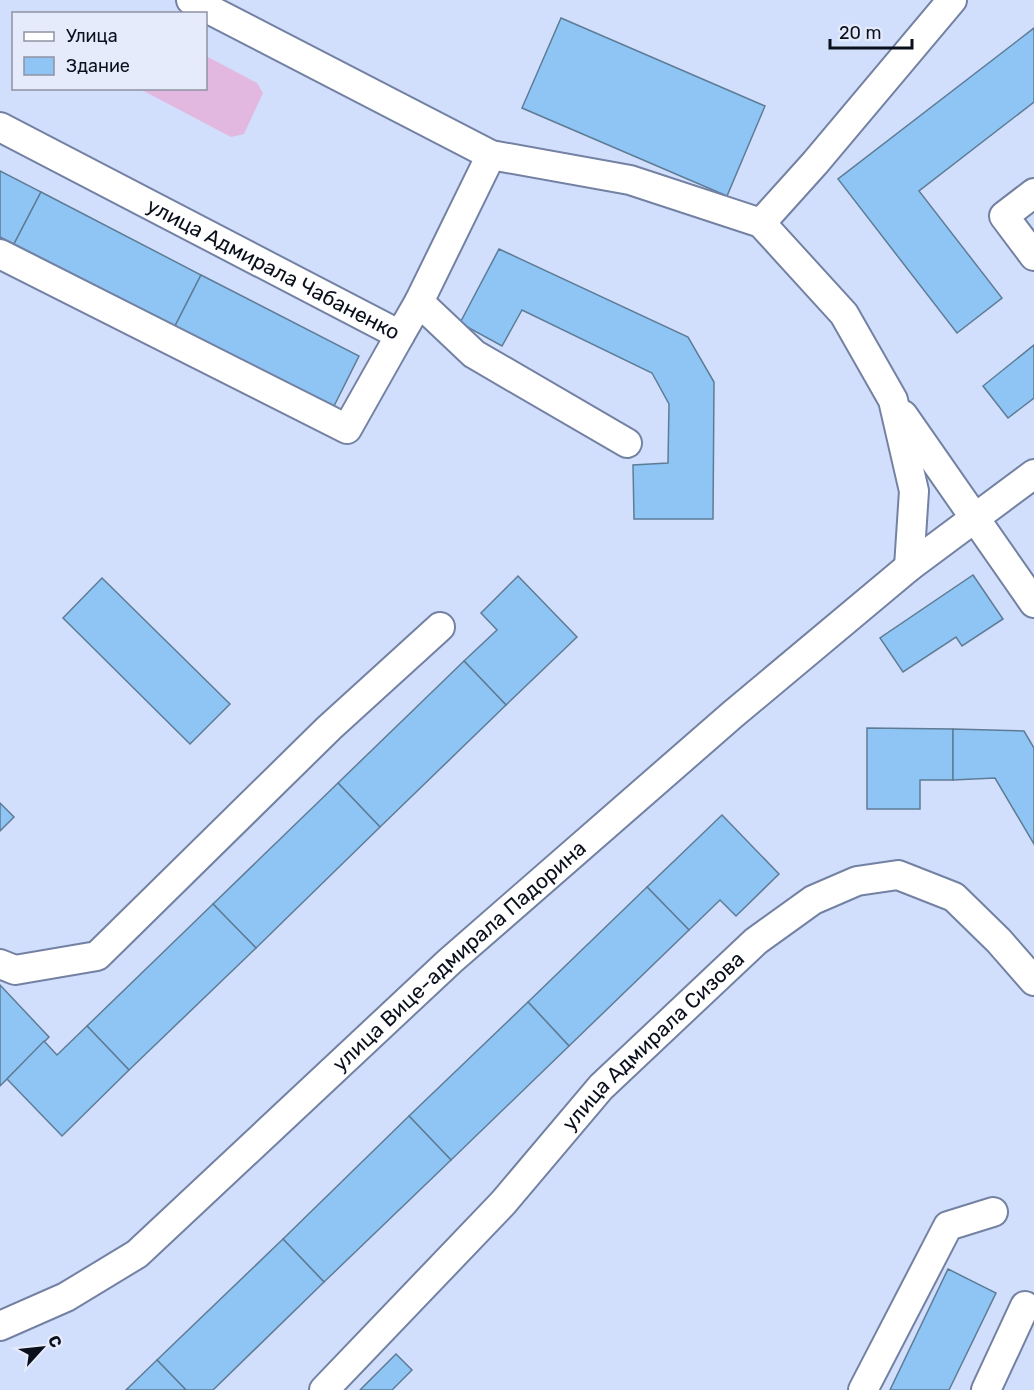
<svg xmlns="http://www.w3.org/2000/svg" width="1034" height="1390" font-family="Rubik,sans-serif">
<rect width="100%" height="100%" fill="#d1defc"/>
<polygon fill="#e2b8e1" points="206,56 257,83 263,93 244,134 231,137 140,89 206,88"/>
<g fill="#8fc5f5" stroke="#5e7c96" stroke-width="1.5">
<polygon points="561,18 765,106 727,196 522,108"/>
<polygon points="1034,28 1034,102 919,191 1002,298 957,333 838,179"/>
<polygon points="0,171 41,192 14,244 0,237"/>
<polygon points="41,192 201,275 175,326 14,244"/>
<polygon points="499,249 688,337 714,382 713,519 634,519 633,465 668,463 669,404 652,373 522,310 502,346 460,323"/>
<polygon points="201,275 359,356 333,408 175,326"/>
<polygon points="1034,345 1034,398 1008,418 983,386"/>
<polygon points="973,575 1003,619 962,646 956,637 903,672 880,638"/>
<polygon points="518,576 577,637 506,705 464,661 497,630 481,613"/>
<polygon points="102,578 230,704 190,744 63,618"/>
<polygon points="464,661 506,705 380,827 338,783"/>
<polygon points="867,728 953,729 953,780 920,780 920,809 867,809"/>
<polygon points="953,729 1024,731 1034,748 1034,844 995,778 953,780"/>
<polygon points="338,783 380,827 256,948 213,904"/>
<polygon points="0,803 14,817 0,831"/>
<polygon points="722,815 779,874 736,916 720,900 689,930 647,887"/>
<polygon points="647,887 689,930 569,1046 528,1002"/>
<polygon points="213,904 256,948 129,1070 87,1026"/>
<polygon points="0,985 49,1037 0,1086"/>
<polygon points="528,1002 569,1046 451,1160 409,1116"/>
<polygon points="87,1026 129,1070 62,1136 7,1079 44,1041 57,1055"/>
<polygon points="409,1116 451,1160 324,1282 283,1239"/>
<polygon points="283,1239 324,1282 213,1390 186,1390 157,1360"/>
<polygon points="948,1269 996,1293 949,1390 890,1390"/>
<polygon points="396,1354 412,1370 392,1390 360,1390"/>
<polygon points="157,1360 186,1390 126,1390"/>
</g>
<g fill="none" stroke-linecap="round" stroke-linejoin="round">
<g stroke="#7381a2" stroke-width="32">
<g id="minor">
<polyline points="191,0 491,155 630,180 761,223 844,314 893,400 914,491 909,567"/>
<path id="s1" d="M0,127L400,335L419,302L491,155"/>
<polyline points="1034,193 1004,216 1034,256"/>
<polyline points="761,223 815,163 952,0"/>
<polyline points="0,254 347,429 400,335"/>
<polyline points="419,302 474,354 627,443"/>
<polyline points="903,415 1034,603"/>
<polyline points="0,964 15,970 97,956 329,728 440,627"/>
<path id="s2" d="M0,1326L66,1297L137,1254L450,961L732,715L909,567L1034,474"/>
<path id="s3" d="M324,1390L503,1203L601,1087L756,941L813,900L857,881L898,875L954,897L999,941L1034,981"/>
<polyline points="863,1390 948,1226 993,1212"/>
<polyline points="986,1390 1025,1306"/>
</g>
</g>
<use href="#minor" stroke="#fff" stroke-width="28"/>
</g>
<g text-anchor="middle" stroke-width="6" stroke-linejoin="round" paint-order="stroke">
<g font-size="21" fill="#0b101d" stroke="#e5ebfa">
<text dy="7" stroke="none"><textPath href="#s1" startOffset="308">улица Адмирала Чабаненко</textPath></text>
<text dy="7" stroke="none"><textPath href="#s2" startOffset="594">улица Вице-адмирала Падорина</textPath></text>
<text dy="7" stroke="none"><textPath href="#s3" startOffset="480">улица Адмирала Сизова</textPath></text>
</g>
</g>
<rect x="12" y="12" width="195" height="78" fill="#e5ebfa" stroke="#8e93a2" stroke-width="1.5"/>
<rect x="24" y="32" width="30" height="9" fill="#ffffff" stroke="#8e93a2" stroke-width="1.5"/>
<text x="66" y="42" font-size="18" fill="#0b101d">Улица</text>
<rect x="24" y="57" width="30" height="18" fill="#8fc5f5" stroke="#8e93a2" stroke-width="1.5"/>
<text x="66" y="72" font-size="18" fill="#0b101d">Здание</text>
<g transform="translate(42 1348) rotate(63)" stroke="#e5ebfa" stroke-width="4.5" paint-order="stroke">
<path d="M0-4.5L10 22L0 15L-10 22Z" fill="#0b101d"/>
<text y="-9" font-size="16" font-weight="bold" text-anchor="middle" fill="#0b101d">С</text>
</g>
<path d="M830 39v9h82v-9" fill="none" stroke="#0b101d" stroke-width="3"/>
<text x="839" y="39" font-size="18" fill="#0b101d" stroke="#e5ebfa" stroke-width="4.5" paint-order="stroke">20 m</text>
</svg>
